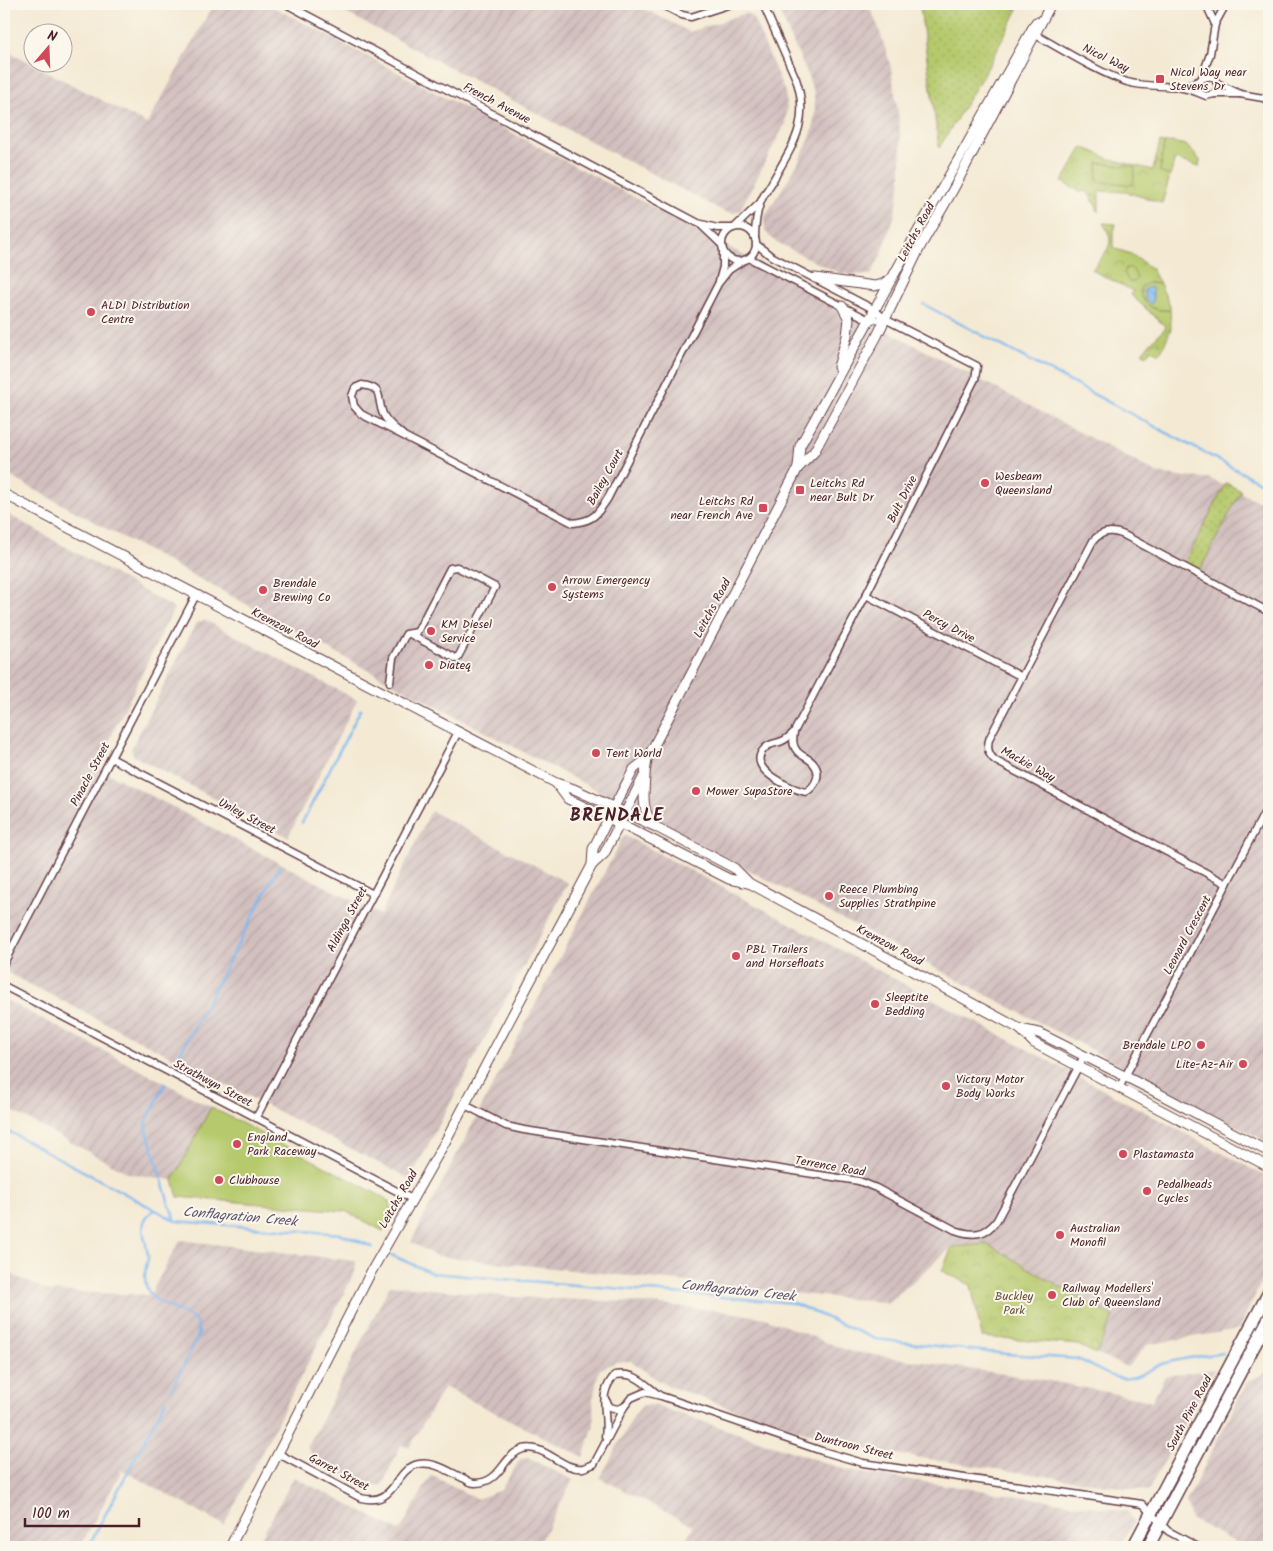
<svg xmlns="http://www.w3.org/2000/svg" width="1273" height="1551" font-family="Kalam,sans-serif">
<defs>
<pattern id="industrial-furrows" width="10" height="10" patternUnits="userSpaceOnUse" patternTransform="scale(1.25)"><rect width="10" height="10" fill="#d1bfbe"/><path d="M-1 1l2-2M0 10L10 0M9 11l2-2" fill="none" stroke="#b5a4a3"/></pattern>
<pattern id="grass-dots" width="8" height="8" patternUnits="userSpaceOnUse" patternTransform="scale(1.25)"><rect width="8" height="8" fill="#b6c96c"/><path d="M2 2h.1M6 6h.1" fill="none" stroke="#9eac5e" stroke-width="1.8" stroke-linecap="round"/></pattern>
<pattern id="park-crowns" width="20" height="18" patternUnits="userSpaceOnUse" patternTransform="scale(1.25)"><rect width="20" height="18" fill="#b6c96c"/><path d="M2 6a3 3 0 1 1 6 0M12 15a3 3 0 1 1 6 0" fill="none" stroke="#9eac5e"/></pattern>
<pattern id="water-waves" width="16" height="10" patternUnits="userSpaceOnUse" patternTransform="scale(1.25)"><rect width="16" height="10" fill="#7fb9f0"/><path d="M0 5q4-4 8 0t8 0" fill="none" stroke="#6a96c3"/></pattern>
</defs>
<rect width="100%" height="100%" fill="#fbf7ec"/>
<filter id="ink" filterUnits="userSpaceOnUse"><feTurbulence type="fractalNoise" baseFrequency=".02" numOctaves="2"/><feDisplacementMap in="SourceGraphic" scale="10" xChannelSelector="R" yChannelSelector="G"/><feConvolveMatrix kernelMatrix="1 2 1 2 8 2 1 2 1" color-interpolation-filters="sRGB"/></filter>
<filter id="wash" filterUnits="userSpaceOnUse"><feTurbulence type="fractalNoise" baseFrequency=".0096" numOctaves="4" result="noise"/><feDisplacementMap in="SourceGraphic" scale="20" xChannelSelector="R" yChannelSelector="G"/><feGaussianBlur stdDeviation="1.12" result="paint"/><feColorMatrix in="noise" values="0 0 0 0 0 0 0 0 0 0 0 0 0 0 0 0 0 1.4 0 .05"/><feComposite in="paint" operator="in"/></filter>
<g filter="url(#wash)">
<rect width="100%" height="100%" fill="#f4ead4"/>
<g fill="url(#industrial-furrows)">
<polygon points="214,4 268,4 1157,473 1179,477 1208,478 1269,506 1269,1143 390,682 4,473 4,49 147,124"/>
<polygon points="329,4 635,4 690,32 746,13 753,18 785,92 787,107 785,124 740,210 734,213 725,212"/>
<polygon points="776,4 868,4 878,26 890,63 898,112 901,143 901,180 895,214 882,253 871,275 842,274 815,262 777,242 769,236 765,230 764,218 798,163 810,138 813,128 815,111 814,94 808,76"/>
<polygon points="4,512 174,608 96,767 380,915 431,811 568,883 410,1179 4,971"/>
<polygon points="205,620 357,700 288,837 134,756 131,749 196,623"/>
<polygon points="624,835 1269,1178 1269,1266 1239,1329 1147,1345 1127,1367 1096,1354 1113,1318 987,1244 952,1247 888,1303 436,1256 411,1242"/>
<polygon points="4,999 211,1107 173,1180 130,1174 14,1112 4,1109"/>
<polygon points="180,1240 356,1261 355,1272 224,1525 122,1470 80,1547 4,1547 4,1271 49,1291 150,1295"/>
<polygon points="390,1285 515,1297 629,1302 717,1310 765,1318 849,1351 1050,1381 1152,1401 1165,1376 1215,1369 1148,1491 866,1450 755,1417 671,1387 659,1381 631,1361 615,1362 599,1370 593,1399 594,1425 583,1457 444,1387 409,1448 401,1445 382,1485 368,1487 316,1460 307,1448"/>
<polygon points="1269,1371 1269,1547 1244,1547 1191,1519 1186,1502 1247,1382"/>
<polygon points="643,1405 654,1405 850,1471 1129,1512 1134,1521 1120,1547 682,1547 693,1526 600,1478 635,1414"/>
<polygon points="528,1458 573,1480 537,1547 256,1547 294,1477 400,1531 431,1475 477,1499 501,1490 520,1459"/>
</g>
<g fill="url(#grass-dots)" stroke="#80744c">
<polygon points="938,4 1002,4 1018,9 988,67 939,148 920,7"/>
<polygon points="1226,483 1241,491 1198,574 1183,566"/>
</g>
<g fill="url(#park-crowns)" stroke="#80744c">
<polygon points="1160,142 1164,143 1160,172 1170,176 1162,203 1126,192 1099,191 1099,211 1097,211 1097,207 1087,191 1080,192 1062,182 1083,147 1110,159 1153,170"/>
<path d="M1103,223L1116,224L1113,235V248L1131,254L1152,269L1160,284L1149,283L1141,294C1148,308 1155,311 1170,310L1171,329L1160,354L1151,349L1146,356L1142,352L1166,327L1130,294L1133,291L1092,270C1106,250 1118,246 1103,223Z"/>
<polygon points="987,1244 1113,1317 1096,1354 1078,1345 982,1337 971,1285 942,1271 952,1247"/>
</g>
<g fill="#b6c96c" stroke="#80744c">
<polygon points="1173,142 1186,145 1200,160 1199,167 1175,159 1170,176 1160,172 1164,143"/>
<polygon points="1098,163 1135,167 1133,185 1097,181"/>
<path d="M1126,268C1133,266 1134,272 1137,278L1134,282H1129L1124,273Z"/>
<path d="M1148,283L1160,284L1170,306V310C1156,311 1144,307 1140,291L1143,286Z"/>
<path d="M211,1107L385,1198C398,1208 389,1220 383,1231L345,1211L178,1197L173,1180Z"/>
</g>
<polygon fill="url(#water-waves)" stroke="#646c8e" points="1150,287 1153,289 1153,302 1150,304 1147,301 1143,292 1145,289"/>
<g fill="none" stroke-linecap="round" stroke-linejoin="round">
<g stroke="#7fb9f0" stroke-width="2.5">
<polyline points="923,304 1269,487"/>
<polyline points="302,823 361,709"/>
<polyline points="175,1063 280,865"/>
<polyline points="165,1084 147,1120 146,1127 169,1204 176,1221"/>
<polyline points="4,1131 12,1133 176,1221 341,1234 373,1247"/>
<path d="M155,1210C135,1221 146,1238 148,1255C149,1259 146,1263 146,1267C144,1277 144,1288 152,1296C162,1307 184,1311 196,1321L199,1334L172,1389"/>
<path d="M389,1254L432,1273L793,1303L875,1339L1007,1354L1077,1359C1092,1364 1103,1375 1119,1378C1136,1381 1147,1370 1162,1364C1180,1358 1204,1356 1223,1353"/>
<polyline points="88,1547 166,1400"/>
</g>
</g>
</g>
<g filter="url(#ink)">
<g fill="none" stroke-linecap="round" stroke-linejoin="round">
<g stroke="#643d44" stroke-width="9">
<g id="street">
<polyline points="286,4 698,223 717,228 733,228"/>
<polyline points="661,4 682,15 691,17 731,4"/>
<polyline points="1206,4 1215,24"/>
<path d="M1032,33C1062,49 1095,71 1127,82C1144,87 1160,85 1177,87C1187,88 1197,92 1206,96L1214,94H1240"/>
<polyline points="1202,77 1210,54 1215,24 1226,4"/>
<polyline points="1217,83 1240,94 1269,99"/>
<path d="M1178,86C1184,85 1192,84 1198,81C1204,78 1213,72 1217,83C1219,87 1217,91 1214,94"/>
<polyline points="701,225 722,245"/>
<polyline points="736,226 760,203"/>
<circle cx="739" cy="244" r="17"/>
<path d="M755,239C755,227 756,215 760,204C762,197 767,190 771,184C792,146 811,123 796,79L763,4"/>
<path d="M756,244L771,256L875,310L885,319L977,366L975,379L866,595L794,732C790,736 787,739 782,741C775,744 769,743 764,749C745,769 791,789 806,792C816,786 822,773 813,763C809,758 801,756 797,751C792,745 793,739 794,732"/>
<polyline points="749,258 869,320 885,319"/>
<polyline points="719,281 723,267 723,251"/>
<path d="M403,435C396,429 387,423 383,414C376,398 385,388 362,385L355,388L352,396L354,406L361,414L573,523C593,521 597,515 608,498L718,284L729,270L744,260"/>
<polyline points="866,595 1022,677"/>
<polyline points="390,682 393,658 406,634 417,632 450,568 457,567 495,587 457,659 410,634"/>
<polyline points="111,758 373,894"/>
<path d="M1227,884L996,761C988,755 986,747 990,737L1093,541C1102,530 1112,530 1124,535L1269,612"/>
<polyline points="4,963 196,595"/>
<polyline points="4,986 412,1199"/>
<polyline points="1119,1088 1269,804"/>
<path d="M465,1105L506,1126L524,1130L859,1181L876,1188L955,1230C972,1236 986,1236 997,1220L1084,1056"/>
<polyline points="256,1118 458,732"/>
<polyline points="605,1399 610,1407 617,1409 624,1407"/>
<path d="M605,1437C609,1412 596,1396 615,1375C636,1372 643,1383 659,1395"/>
<path d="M279,1454L361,1498C397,1507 393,1469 419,1464C435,1461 451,1473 465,1479C468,1481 472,1483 475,1483C502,1483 502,1455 523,1449C544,1443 562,1471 583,1468C587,1467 591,1465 594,1464L624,1407L631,1398L645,1392L661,1396L822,1451L863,1463L1142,1504L1168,1531L1198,1547"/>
</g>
</g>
<g stroke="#643d44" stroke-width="11">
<g id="secondary">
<polyline points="815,278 875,286 883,284 890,279"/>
<polyline points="838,367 847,336 849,319 842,306"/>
<polyline points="798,468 800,446 913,240 1036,22"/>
<polyline points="4,494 556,783 574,789 656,827 734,868 749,883 1020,1029 1039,1033 1156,1092 1269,1152"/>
<path d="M645,776C644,793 641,812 654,825"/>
<polyline points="556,783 568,799 629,828 729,879 748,883"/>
<polyline points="592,865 593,849 614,807 634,769 647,759"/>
<polyline points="1020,1029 1034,1043 1269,1167"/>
<polyline points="230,1547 371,1272 445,1142 592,865 604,854 645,774 647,759 798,468 814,452 877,336 920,247 954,188 1051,4"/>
</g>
</g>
<g stroke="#643d44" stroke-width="14">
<g id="highway">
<polyline points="1133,1547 1269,1292"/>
<polyline points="1148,1547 1269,1318"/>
</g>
</g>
<use href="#street" stroke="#fff" stroke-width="6"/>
<use href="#secondary" stroke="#fff" stroke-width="9"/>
<use href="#highway" stroke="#fff" stroke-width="11"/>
</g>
</g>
<g fill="#d1495b" stroke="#fbf7ec" stroke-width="2">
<rect x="1155" y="74" width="10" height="10" rx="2.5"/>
<circle cx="91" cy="312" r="5"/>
<circle cx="985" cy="483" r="5"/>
<rect x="795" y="485" width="10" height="10" rx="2.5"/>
<rect x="758" y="503" width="10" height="10" rx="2.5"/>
<circle cx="552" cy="587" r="5"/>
<circle cx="263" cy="590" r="5"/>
<circle cx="431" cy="631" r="5"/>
<circle cx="429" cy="665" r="5"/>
<circle cx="596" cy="753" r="5"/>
<circle cx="696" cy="791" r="5"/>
<circle cx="829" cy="896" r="5"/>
<circle cx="736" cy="956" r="5"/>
<circle cx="875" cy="1004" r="5"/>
<circle cx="1201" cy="1045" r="5"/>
<circle cx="1243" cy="1064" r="5"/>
<circle cx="946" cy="1086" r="5"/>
<circle cx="237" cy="1144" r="5"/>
<circle cx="1123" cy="1154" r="5"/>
<circle cx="219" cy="1180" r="5"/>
<circle cx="1147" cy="1191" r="5"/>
<circle cx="1060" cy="1235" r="5"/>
<circle cx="1052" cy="1295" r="5"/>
</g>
<g text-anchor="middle" stroke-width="4" stroke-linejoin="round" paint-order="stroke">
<g font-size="12" fill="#4a1f2b" stroke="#fbf7ec">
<text transform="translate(1106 58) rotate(26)" y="4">Nicol Way</text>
<text transform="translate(497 103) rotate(28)" y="4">French Avenue</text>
<text transform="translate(916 232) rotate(-62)" y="4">Leitchs Road</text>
<text transform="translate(605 477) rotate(-61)" y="4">Bailey Court</text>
<text transform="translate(902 499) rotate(-63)" y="4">Bult Drive</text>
<text transform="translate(712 608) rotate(-62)" y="4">Leitchs Road</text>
<text transform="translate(949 626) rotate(28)" y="4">Percy Drive</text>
<text transform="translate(285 628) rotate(28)" y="4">Kremzow Road</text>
<text transform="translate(1028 764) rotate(29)" y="4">Mackie Way</text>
<text transform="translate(90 774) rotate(-62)" y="4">Pinacle Street</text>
<text transform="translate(247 816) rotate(28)" y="4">Unley Street</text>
<text transform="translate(347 919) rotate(-62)" y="4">Aldinga Street</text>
<text transform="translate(1187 935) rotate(-62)" y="4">Leonard Crescent</text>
<text transform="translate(890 945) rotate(28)" y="4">Kremzow Road</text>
<text transform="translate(213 1083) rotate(28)" y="4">Strathwyn Street</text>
<text transform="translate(830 1166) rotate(10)" y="4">Terrence Road</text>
<text transform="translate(398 1199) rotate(-60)" y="4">Leitchs Road</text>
<text transform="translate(1189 1413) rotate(-62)" y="4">South Pine Road</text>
<text transform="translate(854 1446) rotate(14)" y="4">Duntroon Street</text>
<text transform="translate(339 1472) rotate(28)" y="4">Garret Street</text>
</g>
<g font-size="12" fill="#4a1f2b" stroke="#fbf7ec" text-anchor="start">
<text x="1170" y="76">Nicol Way near<tspan x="1170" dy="14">Stevens Dr</tspan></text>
<text x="101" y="309">ALDI Distribution<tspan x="101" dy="14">Centre</tspan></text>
<text x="995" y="480">Wesbeam<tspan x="995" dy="14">Queensland</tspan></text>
<text x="810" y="487">Leitchs Rd<tspan x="810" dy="14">near Bult Dr</tspan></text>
<text x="753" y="505" text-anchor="end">Leitchs Rd<tspan x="753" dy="14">near French Ave</tspan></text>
<text x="562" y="584">Arrow Emergency<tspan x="562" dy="14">Systems</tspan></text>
<text x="273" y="587">Brendale<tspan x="273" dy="14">Brewing Co</tspan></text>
<text x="441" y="628">KM Diesel<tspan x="441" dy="14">Service</tspan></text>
<text x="439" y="669">Diateq</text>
<text x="606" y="757">Tent World</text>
<text x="706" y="795">Mower SupaStore</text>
<text x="839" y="893">Reece Plumbing<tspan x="839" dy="14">Supplies Strathpine</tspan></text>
<text x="746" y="953">PBL Trailers<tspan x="746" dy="14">and Horsefloats</tspan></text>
<text x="885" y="1001">Sleeptite<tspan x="885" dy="14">Bedding</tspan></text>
<text x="1191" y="1049" text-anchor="end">Brendale LPO</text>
<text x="1233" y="1068" text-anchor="end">Lite-Az-Air</text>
<text x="956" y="1083">Victory Motor<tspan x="956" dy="14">Body Works</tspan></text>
<text x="247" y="1141">England<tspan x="247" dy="14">Park Raceway</tspan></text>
<text x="1133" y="1158">Plastamasta</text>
<text x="229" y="1184">Clubhouse</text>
<text x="1157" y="1188">Pedalheads<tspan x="1157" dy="14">Cycles</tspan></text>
<text x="1070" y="1232">Australian<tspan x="1070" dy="14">Monofil</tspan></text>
<text x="1062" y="1292">Railway Modellers'<tspan x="1062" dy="14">Club of Queensland</tspan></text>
</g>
<g font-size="12" fill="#6a523e" stroke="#fbf7ec">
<text x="1014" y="1300">Buckley<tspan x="1014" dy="14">Park</tspan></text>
</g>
<g font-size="14" font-style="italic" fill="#5d5570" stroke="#fbf7ec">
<text transform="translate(240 1216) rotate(5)" y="5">Conflagration Creek</text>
<text transform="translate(738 1290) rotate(6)" y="5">Conflagration Creek</text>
</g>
<g font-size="18" font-weight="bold" letter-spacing="1" fill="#4a1f2b" stroke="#fbf7ec">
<text x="617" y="821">BRENDALE</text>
</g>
</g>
<rect width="1273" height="1551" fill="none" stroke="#fbf7ec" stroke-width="20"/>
<g transform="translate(48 48) rotate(19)"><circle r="24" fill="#fbf7ec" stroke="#b4a19f"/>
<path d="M0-4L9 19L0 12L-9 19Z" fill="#d1495b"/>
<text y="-8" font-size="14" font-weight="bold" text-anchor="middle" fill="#4a1f2b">N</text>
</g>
<path d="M25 1518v8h114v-8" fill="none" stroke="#4a1f2b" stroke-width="2.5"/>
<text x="32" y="1518" font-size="15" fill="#4a1f2b" stroke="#fbf7ec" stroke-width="4" paint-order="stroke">100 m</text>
</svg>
